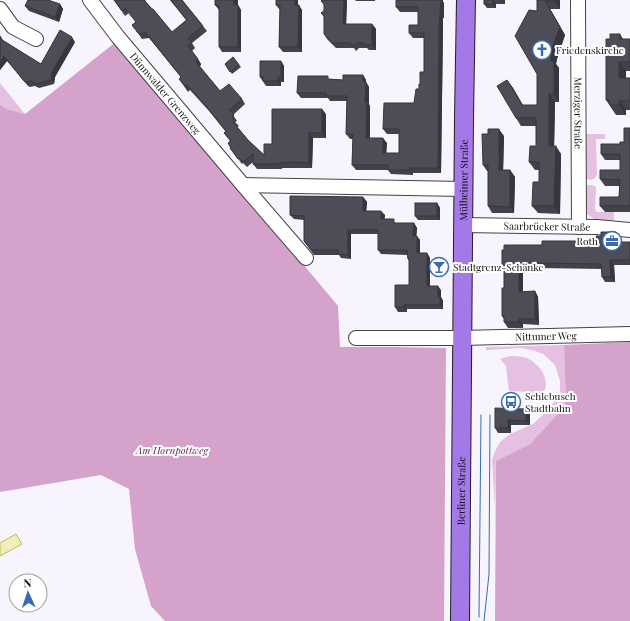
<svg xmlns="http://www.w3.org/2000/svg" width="630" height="621" font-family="'Playfair Display',serif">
<rect width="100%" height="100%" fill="#f8f4fd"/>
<g fill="#e5c0e1">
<polygon points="0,83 25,114 7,109 0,105"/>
<path d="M586,134H605V139H596L597,175C594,180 590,181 585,178Z"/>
<path d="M585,185H592L596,187L595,209L597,212H614V220C603,220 592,222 586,212Z"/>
<polygon points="564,345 566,405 530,444 496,461 495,508 492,460 495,451 500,442 510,434 533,424 545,413 558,397 560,392 560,381 555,365 543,354 532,350 520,348 488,350 486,350 486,347"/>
<path d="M510,356C516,356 523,356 529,359C534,362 540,367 543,373C549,385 546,397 531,397L530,392L509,391L506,366L500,359Z"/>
</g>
<g fill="#d4a2cb">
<polygon points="117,41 338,306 340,347 396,347 446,348 444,621 165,621 151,606 135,549 129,489 101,475 0,492 0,105 7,109 25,114"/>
<polygon points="630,342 630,621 495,621 496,461 530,444 566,405 564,345"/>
</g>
<polygon fill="#efefbe" stroke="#bcbd4e" points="16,534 22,544 0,556 0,543"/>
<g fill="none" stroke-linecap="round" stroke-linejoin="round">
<g stroke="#434343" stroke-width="16">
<g id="minor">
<path id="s1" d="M90,0L118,37L243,185L306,258"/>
<path id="s2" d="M578,0L579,227"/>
<polyline points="0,9 13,27 36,39"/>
<polyline points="243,185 464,189"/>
<path id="s3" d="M463,225L597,227L630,230"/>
<path id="s4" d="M356,338H462L630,334"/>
</g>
</g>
<g stroke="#212121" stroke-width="20">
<g id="major">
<path id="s5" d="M460,621L464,117L466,0"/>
</g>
</g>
<use href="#minor" stroke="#fff" stroke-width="14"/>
<use href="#major" stroke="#a379e8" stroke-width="18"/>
<g stroke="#386baf" stroke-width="1">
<polyline points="479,617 481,415"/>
<polyline points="484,621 489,574 490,415"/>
</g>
</g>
<g fill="#42424b">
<polygon points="114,0 146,0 145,1 172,32 186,20 170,0 182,0 207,31 192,43 195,48 192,51 201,64 200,67 220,91 242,99 245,104 233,115 237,121 235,122 239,126 237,127 248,140 264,155 272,144 326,114 326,138 313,138 312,168 282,168 282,169 257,169 253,164 253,162 247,167 243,163 242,164 230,148 231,148 228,143 230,141 224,133 226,132 209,111 190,90 188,92 179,79 181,77 149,38 142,39 132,25 136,22 129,13 125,16"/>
<polygon points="215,0 238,0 238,5 241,10 241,52 222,52 219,47 219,10 215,5"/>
<polygon points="355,0 375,0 375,1 356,1"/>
<polygon points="484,0 505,0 505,4 496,4 496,8 487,8 484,4"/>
<polygon points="537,0 560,0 560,9 550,9 565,35 557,59 556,64 559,68 559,102 555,102 554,146 561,154 560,214 538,213 532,206 539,182 539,170 535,170 529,162 536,146 536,126 521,126 516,118 507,80 513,88 523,105 537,105"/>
<polygon points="321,1 347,1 346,24 372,24 376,29 376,50 369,50 367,48 359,48 356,51 354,48 336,48 327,39 324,34 324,17 321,13 324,11 324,5"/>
<polygon points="443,2 444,3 444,18 443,18 443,33 441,173 413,173 413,175 391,174 388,170 356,170 352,165 353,139 350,139 346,134 347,101 330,101 328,98 301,98 297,93 330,79 343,80 363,75 366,80 366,82 369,87 369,104 370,107 370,138 387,143 386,153 399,153 399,134 387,134 383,129 414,103 424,72 424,38 413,38 409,33 418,25 418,12 400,12 396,7"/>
<polygon points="60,4 63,9 59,22 29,11 25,6"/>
<polygon points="276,5 298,5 302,10 302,52 283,52 279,47 280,10"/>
<polygon points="0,35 3,40 41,64 75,42 55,77 54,84 39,88 35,86 30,87 28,86 7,61 0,70"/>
<polygon points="623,39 630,39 630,71 626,71 626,78 630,78 630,110 626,110 626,115 616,115 606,100"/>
<polygon points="233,57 241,67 232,74 225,64"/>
<polygon points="281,61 284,66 284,82 281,82 281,86 266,86 260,77"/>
<polygon points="630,128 630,212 605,212 600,206 619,197 620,186 605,186 600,179 620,170 620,160 605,160 601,154 620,144 624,142"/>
<polygon points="504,136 503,170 510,170 515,177 514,213 492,213 488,206 488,171 487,171 483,165"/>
<polygon points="363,197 367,202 366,211 385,215 384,219 396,223 414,223 417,228 416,236 420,240 420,253 427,253 430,258 430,286 441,290 441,297 443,301 443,309 407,309 407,312 398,312 395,307 409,285 409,261 408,259 407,255 381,254 378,250 378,234 351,234 351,259 341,258 339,255 314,255 304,241 304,220 294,219 290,215"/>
<polygon points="437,203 440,208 440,220 418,220 415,216"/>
<polygon points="616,232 620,238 620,242 630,242 630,265 614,265 615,282 605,282 602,277 602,269 539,268 539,271 523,271 523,292 535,291 538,297 539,325 523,324 523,328 508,328 504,322 504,319 502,316 504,288 504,267 502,265 542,245 596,241 601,236"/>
<polygon points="526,409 530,414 530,425 511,425 511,433 498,433 495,428"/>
</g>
<g fill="#36363d">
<polygon points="234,0 238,0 238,10 234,5"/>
<polygon points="295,0 298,0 298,10 295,5"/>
<polygon points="344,0 347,0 347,1 346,29 343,24"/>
<polygon points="441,0 443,0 443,2 444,3 444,18 441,13"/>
<polygon points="493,0 496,4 496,8 493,4"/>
<polygon points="502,0 505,0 505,4"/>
<polygon points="555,0 560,0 560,9 555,1"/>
<polygon points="545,1 550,9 565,35 557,59 556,64 559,68 559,102 554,94 551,61"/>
<polygon points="60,4 63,9 59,22 55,17"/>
<polygon points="238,5 241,10 241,52 238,47"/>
<polygon points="299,5 302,10 302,52 298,47"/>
<polygon points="440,13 443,18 441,173 438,168"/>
<polygon points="372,24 376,29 376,50 372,45"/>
<polygon points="620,34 626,44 620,39"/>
<polygon points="72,37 75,42 55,77 54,84 51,80 52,72"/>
<polygon points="4,56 7,61 0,70 0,62"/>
<polygon points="198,59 201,64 199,67 196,62"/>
<polygon points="281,61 284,66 284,82 281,77"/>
<polygon points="619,62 626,71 626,87 619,78"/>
<polygon points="363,75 366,80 366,82 369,87 369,104 370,107 370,143 366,138 365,102 363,82"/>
<polygon points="278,77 281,82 281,86 278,81"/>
<polygon points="507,80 513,88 527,113 522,105"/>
<polygon points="549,94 555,102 554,154 549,146"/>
<polygon points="619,101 626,110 626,115 619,105"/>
<polygon points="322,109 326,114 326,138 322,133"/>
<polygon points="499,129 504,136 503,176 499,170"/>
<polygon points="309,133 313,138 312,168 309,163"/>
<polygon points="383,138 387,143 386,158 383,153"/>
<polygon points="556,146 561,154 560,214 554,206"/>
<polygon points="410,168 413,173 413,175 410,170"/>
<polygon points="510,170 515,177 514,213 510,207"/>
<polygon points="363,197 367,202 366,215 363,211"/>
<polygon points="437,203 440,208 440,220 437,216"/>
<polygon points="381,211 385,215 384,224 381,219"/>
<polygon points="414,223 417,228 416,240 413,236"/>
<polygon points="348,230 351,234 351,259 348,255"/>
<polygon points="616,232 620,238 620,248 616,242"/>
<polygon points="417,236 420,240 420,258 417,253"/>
<polygon points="427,253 430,258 430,290 427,286"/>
<polygon points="610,260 614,265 615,282 611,277"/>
<polygon points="535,263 539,268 539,271 535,265"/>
<polygon points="519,265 523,271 523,297 519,292"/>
<polygon points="438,286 441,290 441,297 443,301 443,309 440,305 438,297"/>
<polygon points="535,291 538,297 539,325 535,319"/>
<polygon points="404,305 407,309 407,312 404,307"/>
<polygon points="519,319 523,324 523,328 519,322"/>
<polygon points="526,409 530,414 530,425 526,421"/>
<polygon points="508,420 511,425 511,433 508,428"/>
</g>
<g fill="#4d4d57" stroke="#36363d">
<polygon points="28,0 48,0 60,4 55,17 25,6"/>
<polygon points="114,0 144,0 152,9 153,9 172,32 187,20 171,0 182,0 203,26 188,38 192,43 188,46 198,59 196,62 220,91 229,84 242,99 229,110 234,115 232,117 235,121 233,122 248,140 264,155 264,144 272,144 272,109 322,109 322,133 309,133 309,163 293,162 279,163 279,164 253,164 253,154 243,162 239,158 238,159 230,148 231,148 228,143 231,141 224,133 226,131 206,106 187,85 185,86 179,79 181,77 146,33 139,34 132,25 136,22 125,8 122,11"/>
<polygon points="215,0 234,0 234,5 238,5 238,47 219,47 219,5 215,5"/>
<polygon points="276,0 295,0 295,5 299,5 298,47 279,47 280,5 276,5"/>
<polygon points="322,0 344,0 343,24 372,24 372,45 365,45 364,43 356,43 353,46 350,43 332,43 324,34 324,16 321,13 324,11 324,4 321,1"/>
<polygon points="396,0 441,0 439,28 438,168 410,168 410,170 388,170 388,165 352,165 353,134 346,134 347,96 326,96 326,93 297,93 298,76 328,76 328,79 343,80 343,75 363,75 363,82 366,82 365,102 367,102 366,138 383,138 383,153 399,153 399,129 383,129 384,103 414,103 416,89 419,89 419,84 420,84 420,72 424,72 424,33 409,33 409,25 418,25 418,7 396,7"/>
<rect x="484" y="0" width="9" height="4"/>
<polygon points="537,0 555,0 555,1 545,1 560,27 551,51 551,61 554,61 554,94 549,94 549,146 556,146 554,206 532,206 533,182 539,182 539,162 529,162 530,146 536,146 536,118 516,118 497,86 507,80 522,105 537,105 537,74 515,36 529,10 537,11"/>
<polygon points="60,30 72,37 52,72 51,80 36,84 32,81 26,82 24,81 4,56 0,62 0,39 41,64"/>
<polygon points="610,34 620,34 620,39 630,39 630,62 619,62 619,78 630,78 630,101 619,101 619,105 610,105 609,100 606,100 606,39 610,39"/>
<polygon points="233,57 239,65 230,72 225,64"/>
<polygon points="260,61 281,61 281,77 278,77 278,81 263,81 263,77 260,77"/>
<polygon points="624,128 630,128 630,206 600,206 600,197 619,197 620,180 600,179 600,170 620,170 620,154 601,154 601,144 620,144 620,142 624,142"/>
<polygon points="488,129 499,129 499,170 510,170 510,207 488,206 488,165 483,165 482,134 488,134"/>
<polygon points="290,196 363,197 363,211 381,211 381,219 394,219 394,223 414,223 413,236 417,236 417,253 427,253 427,286 438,286 438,297 440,296 440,305 404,305 404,307 395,307 395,285 409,285 409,259 408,259 407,250 378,250 378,230 348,230 348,255 338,254 338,250 311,250 304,241 304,216 290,215"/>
<rect x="415" y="203" width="22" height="13"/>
<polygon points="601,232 616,232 616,242 630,242 630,260 610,260 611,277 602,277 601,264 535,263 535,265 519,265 519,292 535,291 535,319 519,319 519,322 504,322 504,317 502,316 502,288 504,288 504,264 502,265 502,250 504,250 504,245 542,245 542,241 596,241 596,236 601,236"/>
<polygon points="495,408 526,409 526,421 508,420 508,428 495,428"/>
</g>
<defs>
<g id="church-ring" transform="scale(1)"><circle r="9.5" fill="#fff" stroke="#386baf" stroke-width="1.5"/><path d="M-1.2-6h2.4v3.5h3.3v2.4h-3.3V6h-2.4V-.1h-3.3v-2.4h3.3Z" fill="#386baf"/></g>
<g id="office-ring" transform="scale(1)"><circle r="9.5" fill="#fff" stroke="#386baf" stroke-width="1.5"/><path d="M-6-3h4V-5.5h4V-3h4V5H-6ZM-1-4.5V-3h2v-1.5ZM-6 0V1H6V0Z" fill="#386baf"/></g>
<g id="bar-ring" transform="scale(1)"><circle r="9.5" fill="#fff" stroke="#386baf" stroke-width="1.5"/><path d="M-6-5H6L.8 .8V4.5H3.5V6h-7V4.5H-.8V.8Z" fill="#386baf"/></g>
<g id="bus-ring" transform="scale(1)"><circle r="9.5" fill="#fff" stroke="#386baf" stroke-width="1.5"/><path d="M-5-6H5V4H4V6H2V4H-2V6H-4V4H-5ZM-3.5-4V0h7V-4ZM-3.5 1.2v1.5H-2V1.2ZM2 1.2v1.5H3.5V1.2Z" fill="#386baf"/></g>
</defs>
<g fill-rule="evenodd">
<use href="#church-ring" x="542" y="50"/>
<use href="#office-ring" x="612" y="241"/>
<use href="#bar-ring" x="439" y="267"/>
<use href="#bus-ring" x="511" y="402"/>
</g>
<g text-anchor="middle" stroke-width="4" stroke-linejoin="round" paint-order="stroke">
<g font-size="10" fill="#101010" stroke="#fff" text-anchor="start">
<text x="556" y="54">Friedenskirche</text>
<text x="598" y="245" text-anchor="end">Roth</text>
<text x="453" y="271">Stadtgrenz-Schänke</text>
<text x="525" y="400">Schlebusch<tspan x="525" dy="12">Stadtbahn</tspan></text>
</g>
<g font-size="10" fill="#101010" stroke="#fff">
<text dy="4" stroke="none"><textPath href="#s1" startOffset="120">Dünnwalder Grenzweg</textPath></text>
<text dy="4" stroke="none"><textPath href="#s2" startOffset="113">Merziger Straße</textPath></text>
<text dy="4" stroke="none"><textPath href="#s5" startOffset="441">Mülheimer Straße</textPath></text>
<text dy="4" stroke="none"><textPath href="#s3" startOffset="84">Saarbrücker Straße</textPath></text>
<text dy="4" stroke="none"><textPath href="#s4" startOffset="190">Nittumer Weg</textPath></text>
<text dy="4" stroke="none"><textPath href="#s5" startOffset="130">Berliner Straße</textPath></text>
</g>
<g font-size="10" font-style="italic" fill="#602749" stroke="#fff">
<text x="172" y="454">Am Hornpottweg</text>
</g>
</g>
<g transform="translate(28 593) rotate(357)"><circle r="19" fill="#ffffff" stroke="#9f9f9f"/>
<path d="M0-3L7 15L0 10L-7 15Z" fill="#386baf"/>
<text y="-6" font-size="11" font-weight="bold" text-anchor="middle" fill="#101010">N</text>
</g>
</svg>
